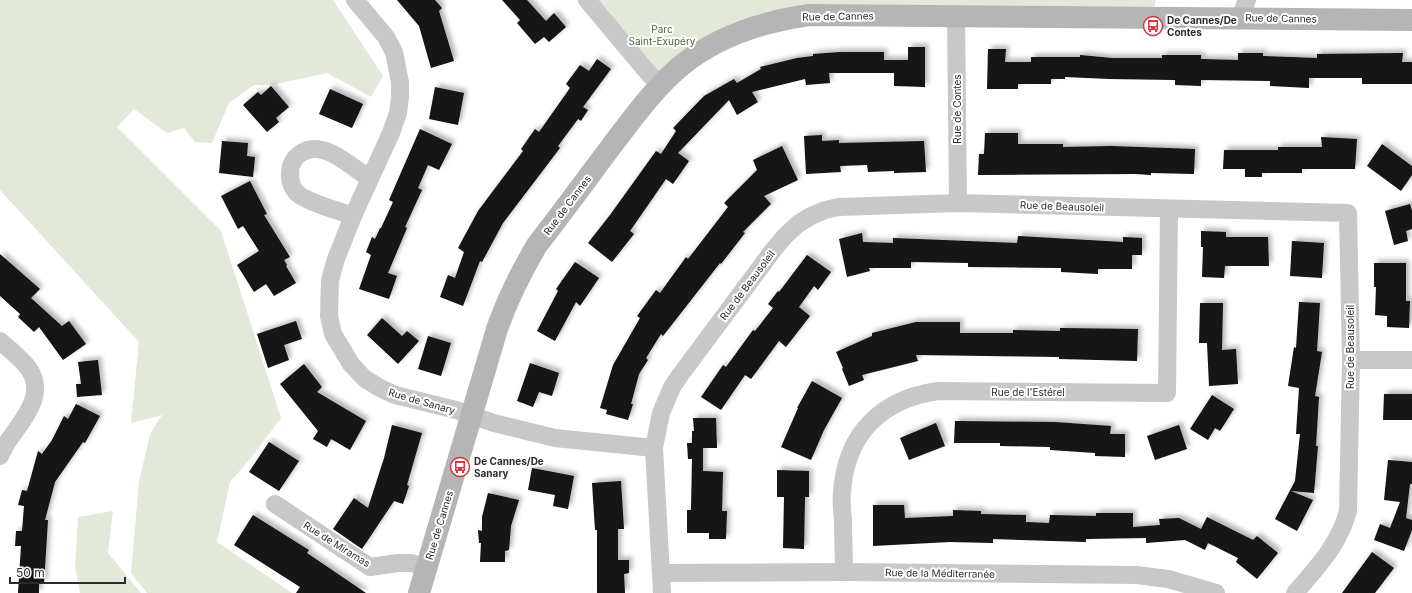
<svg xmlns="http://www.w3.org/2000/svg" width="1412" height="593" font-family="Inter,sans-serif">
<defs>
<filter id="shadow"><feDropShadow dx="3.5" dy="-3.5" stdDeviation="2" flood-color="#0004"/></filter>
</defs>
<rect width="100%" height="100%" fill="#fff"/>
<g fill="#e2e9d9">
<polygon points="0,0 333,0 383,76 371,97 327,73 272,85 254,85 229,103 212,143 195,142 184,128 167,133 134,109 117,127 221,231 281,418 250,459 230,482 217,542 292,593 147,593 131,573 139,482 150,434 162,415 131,423 139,342 0,190"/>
<polygon points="587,0 1156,0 1151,18 771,22 661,85"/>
<polygon points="113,511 108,553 141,593 80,593 75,567 78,517"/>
</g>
<g fill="#121212" filter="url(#shadow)">
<polygon points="397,0 435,0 442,8 439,11 454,61 431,68 419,26"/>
<polygon points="502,0 527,0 546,21 554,13 566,27 549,42 544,37 535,44 517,23 520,20"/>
<polygon points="908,47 925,47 925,87 894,86 894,73 829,73 830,83 806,85 805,79 752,92 758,102 737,115 729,100 678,153 689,161 673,184 666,179 630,231 634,234 612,262 588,243 610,215 656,151 661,154 676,131 673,128 704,96 734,79 737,83 761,69 760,67 797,58 813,56 813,54 840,52 884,52 884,60 908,60"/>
<polygon points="988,49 1006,49 1005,62 1031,62 1031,57 1080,57 1080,55 1112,58 1162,58 1162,55 1201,55 1201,59 1238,60 1238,53 1263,53 1263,56 1317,58 1317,54 1403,53 1402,62 1412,62 1412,84 1362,84 1362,78 1309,78 1309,88 1270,86 1270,81 1201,80 1201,86 1175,85 1175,80 1109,79 1065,77 1065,79 1051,79 1051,84 1018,84 1018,89 987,89"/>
<polygon points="597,59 611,69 583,107 588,110 581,121 578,119 558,146 560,148 503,223 482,262 480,261 463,306 440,297 448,275 455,278 464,252 458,248 478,211 523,151 521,149 535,129 539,132 570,88 566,84 580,65 589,71"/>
<polygon points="271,86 289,107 276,118 279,122 267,132 243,105 258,92 261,95"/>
<polygon points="435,87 464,93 458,125 429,119"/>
<polygon points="330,89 363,104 352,128 319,114"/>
<polygon points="420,129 452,144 439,170 428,165 418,188 422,190 405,227 407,228 388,273 397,276 389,299 359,289 371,255 366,252 372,237 375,239 380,228 381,228 393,202 389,200"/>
<polygon points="985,133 1018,133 1018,144 1063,144 1063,147 1111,146 1195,149 1194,174 1151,173 1151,175 1135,174 978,175 979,154 984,154"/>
<polygon points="822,135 822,141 839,140 839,143 924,141 926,172 894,173 894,171 868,172 867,165 840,166 841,172 806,174 804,136"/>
<polygon points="1321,137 1357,139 1355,169 1302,169 1302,173 1262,173 1262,177 1245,177 1245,169 1223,169 1224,150 1278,150 1278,147 1322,147"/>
<polygon points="222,141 248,143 247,156 255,157 253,177 219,173"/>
<polygon points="1382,144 1412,166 1412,175 1401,191 1367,166"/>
<polygon points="782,146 798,180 764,196 771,204 743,232 745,233 721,264 720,263 663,336 661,334 646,358 648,360 639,374 631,404 633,404 628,420 606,414 607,410 600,408 613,365 640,318 637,316 656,290 660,293 686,257 688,259 728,207 724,203 757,170 753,160"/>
<polygon points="250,181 267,214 264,215 290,257 284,260 287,265 286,266 296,283 274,296 266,284 254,292 237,265 259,251 243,226 238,229 221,196"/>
<polygon points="1410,204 1412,211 1412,229 1406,231 1408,241 1394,245 1385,211"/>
<polygon points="1201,231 1226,232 1226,237 1268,237 1269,266 1225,266 1224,278 1202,277 1203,247 1201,247"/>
<polygon points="862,233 863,242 893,243 893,238 1017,243 1018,236 1123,242 1123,237 1142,238 1142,255 1132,255 1132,269 1098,269 1098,274 1061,272 1061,268 968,267 968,263 911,262 911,268 869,268 870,271 847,277 839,239"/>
<polygon points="1292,241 1324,243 1322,278 1290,276"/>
<polygon points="0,254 40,289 31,298 62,326 69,321 86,344 63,360 39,327 34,332 18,317 20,314 0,296"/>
<polygon points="807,255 831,272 818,290 814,286 799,307 810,316 786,347 779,341 751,379 745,375 721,410 701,397 723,365 726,367 753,330 755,331 773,308 768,304 778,291 779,292"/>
<polygon points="575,262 599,278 580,306 576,302 555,341 537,331 558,291 556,289"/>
<polygon points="1374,263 1406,263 1406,301 1410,301 1409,328 1387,327 1387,316 1375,315 1376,287 1374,287"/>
<polygon points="1299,302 1320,303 1317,351 1322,352 1315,396 1319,397 1316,446 1318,446 1314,493 1291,491 1313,500 1297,531 1275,519 1295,481 1300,434 1296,434 1299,388 1288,386 1294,347 1296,348"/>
<polygon points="1200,303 1223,303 1222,350 1236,349 1238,384 1209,386 1207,343 1199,343"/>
<polygon points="382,318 402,336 407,331 419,341 398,364 367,335"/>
<polygon points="296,321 302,339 284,345 289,360 268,368 257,334"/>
<polygon points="916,322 960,322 960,333 1013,333 1013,330 1060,331 1060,328 1138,329 1137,361 1059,359 1059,357 916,355 918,361 862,375 864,380 849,386 842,369 843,368 836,352 872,336 872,333"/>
<polygon points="428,336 451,343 441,376 418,369"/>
<polygon points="98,360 102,395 77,397 76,384 81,384 78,362"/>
<polygon points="530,363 559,373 552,396 539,392 533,407 517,401"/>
<polygon points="304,364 322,387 317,392 366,421 350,450 331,439 327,447 313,439 318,431 280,384"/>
<polygon points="812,381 842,398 824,430 811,460 781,447 798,408 797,408"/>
<polygon points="1384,394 1412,394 1412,420 1383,420"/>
<polygon points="1212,395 1234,409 1220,431 1215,428 1208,440 1190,429"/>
<polygon points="76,404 100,416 85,443 83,442 55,482 45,520 48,520 44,583 39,583 39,593 18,593 21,546 15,546 16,531 22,531 24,506 18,505 22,490 27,491 38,451 42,454 52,440 64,416 68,419"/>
<polygon points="693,418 716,418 717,448 703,448 703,471 723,472 722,511 727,511 726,539 709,539 709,533 687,533 687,510 691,510 692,459 688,459 687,443 692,443 692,431 694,431"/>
<polygon points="955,421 1055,422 1111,426 1110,434 1125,434 1125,457 1095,456 1095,453 1050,450 1050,447 1000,446 1000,443 954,443"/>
<polygon points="936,423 945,446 909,460 900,438"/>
<polygon points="392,425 422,433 407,485 409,486 403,504 394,501 362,549 333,529 354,498 368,508 384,458"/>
<polygon points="1179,425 1187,449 1155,460 1147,436"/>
<polygon points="269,442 299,461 279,491 249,472"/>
<polygon points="1388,460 1412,462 1412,484 1410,484 1406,518 1412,520 1412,530 1404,551 1374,540 1380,524 1390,528 1400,502 1384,500"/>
<polygon points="532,468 574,476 568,509 553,506 555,495 528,490"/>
<polygon points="777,470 809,471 809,497 805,497 804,549 783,548 784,497 777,497"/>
<polygon points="621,481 624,529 618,529 618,560 629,560 629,573 624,574 625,593 597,593 597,530 595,530 592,483"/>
<polygon points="488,493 519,500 511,526 509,550 505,551 505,562 480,562 481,543 479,543 478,530 482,531 482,517"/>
<polygon points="873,505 904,505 905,518 953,516 953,510 981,511 981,514 1026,515 1026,522 1049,523 1050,515 1096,516 1096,513 1133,513 1133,527 1160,525 1159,519 1179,518 1201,529 1207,517 1253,540 1257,536 1278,553 1257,579 1236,562 1238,558 1208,543 1205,550 1185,540 1146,543 1146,538 1086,539 1086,542 993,539 993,543 950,542 873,546"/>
<polygon points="253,515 309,550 307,553 366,593 296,593 300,587 234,545"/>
<polygon points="1372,552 1394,568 1375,593 1342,593"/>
</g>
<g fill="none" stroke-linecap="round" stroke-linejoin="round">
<g stroke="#c8c8c8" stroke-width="18">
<polyline points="355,0 386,37 394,52 400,82 400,98 398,113 391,133 353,216 336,259 330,280 329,316 333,334 351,364 364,378 380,388 395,395 456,410 494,423 555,438 654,448"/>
<polyline points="587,0 649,74 661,85"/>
<polyline points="956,15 958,203"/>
<polyline points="1240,18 1247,0"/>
<path d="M353,216C340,211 305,202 296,192C290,185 289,175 291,166C293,160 297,155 303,152C324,140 352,167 370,179"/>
<path d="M0,341C10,350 21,358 29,369C46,394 24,418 11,437C6,443 3,450 0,456"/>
<polyline points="1351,360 1412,360"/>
<polyline points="275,504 370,567 398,563 412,563 427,568"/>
<path d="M844,572C844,555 843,537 843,520C842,511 841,501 842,492C846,434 881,399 938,391L1167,393L1169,209"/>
<polyline points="662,573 844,572 1137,575 1168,579 1216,593"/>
<path d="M662,593L654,448L661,413L672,387L681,374L774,249L785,236L798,224L811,216L825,210L839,207L958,203L1348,213L1351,360L1348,511C1339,545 1317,567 1295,593"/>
</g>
<path stroke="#b5b5b5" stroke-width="22" d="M419,593L497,329C508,298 521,272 537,245C562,213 586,180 610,148C632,119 654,88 682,65C718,36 765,21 810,15L1412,20"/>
</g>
<defs>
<g id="bus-ring" transform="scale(1)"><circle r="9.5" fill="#fff" stroke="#dc3440" stroke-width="1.5"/><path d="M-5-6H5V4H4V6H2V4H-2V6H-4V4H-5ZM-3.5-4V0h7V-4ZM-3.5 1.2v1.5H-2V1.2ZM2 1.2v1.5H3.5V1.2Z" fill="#dc3440"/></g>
</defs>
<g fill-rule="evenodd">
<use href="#bus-ring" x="1153" y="26"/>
<use href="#bus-ring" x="460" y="467"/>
</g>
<g text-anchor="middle" stroke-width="4" stroke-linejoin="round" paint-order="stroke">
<g font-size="10" fill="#2b2b2b" stroke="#fff">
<text transform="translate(838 16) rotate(-1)" y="4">Rue de Cannes</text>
<text transform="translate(1281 18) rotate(1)" y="4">Rue de Cannes</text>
<text transform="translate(957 109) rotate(-90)" y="4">Rue de Contes</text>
<text transform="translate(567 205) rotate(-53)" y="4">Rue de Cannes</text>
<text transform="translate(1062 206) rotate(2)" y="4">Rue de Beausoleil</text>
<text transform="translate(747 285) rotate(-53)" y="4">Rue de Beausoleil</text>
<text transform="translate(1350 347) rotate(-90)" y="4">Rue de Beausoleil</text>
<text x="1028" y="396">Rue de l'Estérel</text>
<text transform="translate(422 401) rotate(16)" y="4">Rue de Sanary</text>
<text transform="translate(439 525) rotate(-73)" y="4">Rue de Cannes</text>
<text transform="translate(337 544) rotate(32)" y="4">Rue de Miramas</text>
<text transform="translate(940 573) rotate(1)" y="4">Rue de la Méditerranée</text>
</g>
<g font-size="10" font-weight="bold" fill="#2b2b2b" stroke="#fff" text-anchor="start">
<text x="1167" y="24">De Cannes/De<tspan x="1167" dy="12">Contes</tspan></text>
<text x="474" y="465">De Cannes/De<tspan x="474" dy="12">Sanary</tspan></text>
</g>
<g font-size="10" fill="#4f643c" stroke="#fff">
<text x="662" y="33">Parc<tspan x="662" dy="12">Saint-Exupéry</tspan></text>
</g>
</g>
<path d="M10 577v6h115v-6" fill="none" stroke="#2b2b2b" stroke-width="2"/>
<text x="16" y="577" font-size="12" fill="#2b2b2b" stroke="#ffffff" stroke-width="3" paint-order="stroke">50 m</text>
</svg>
